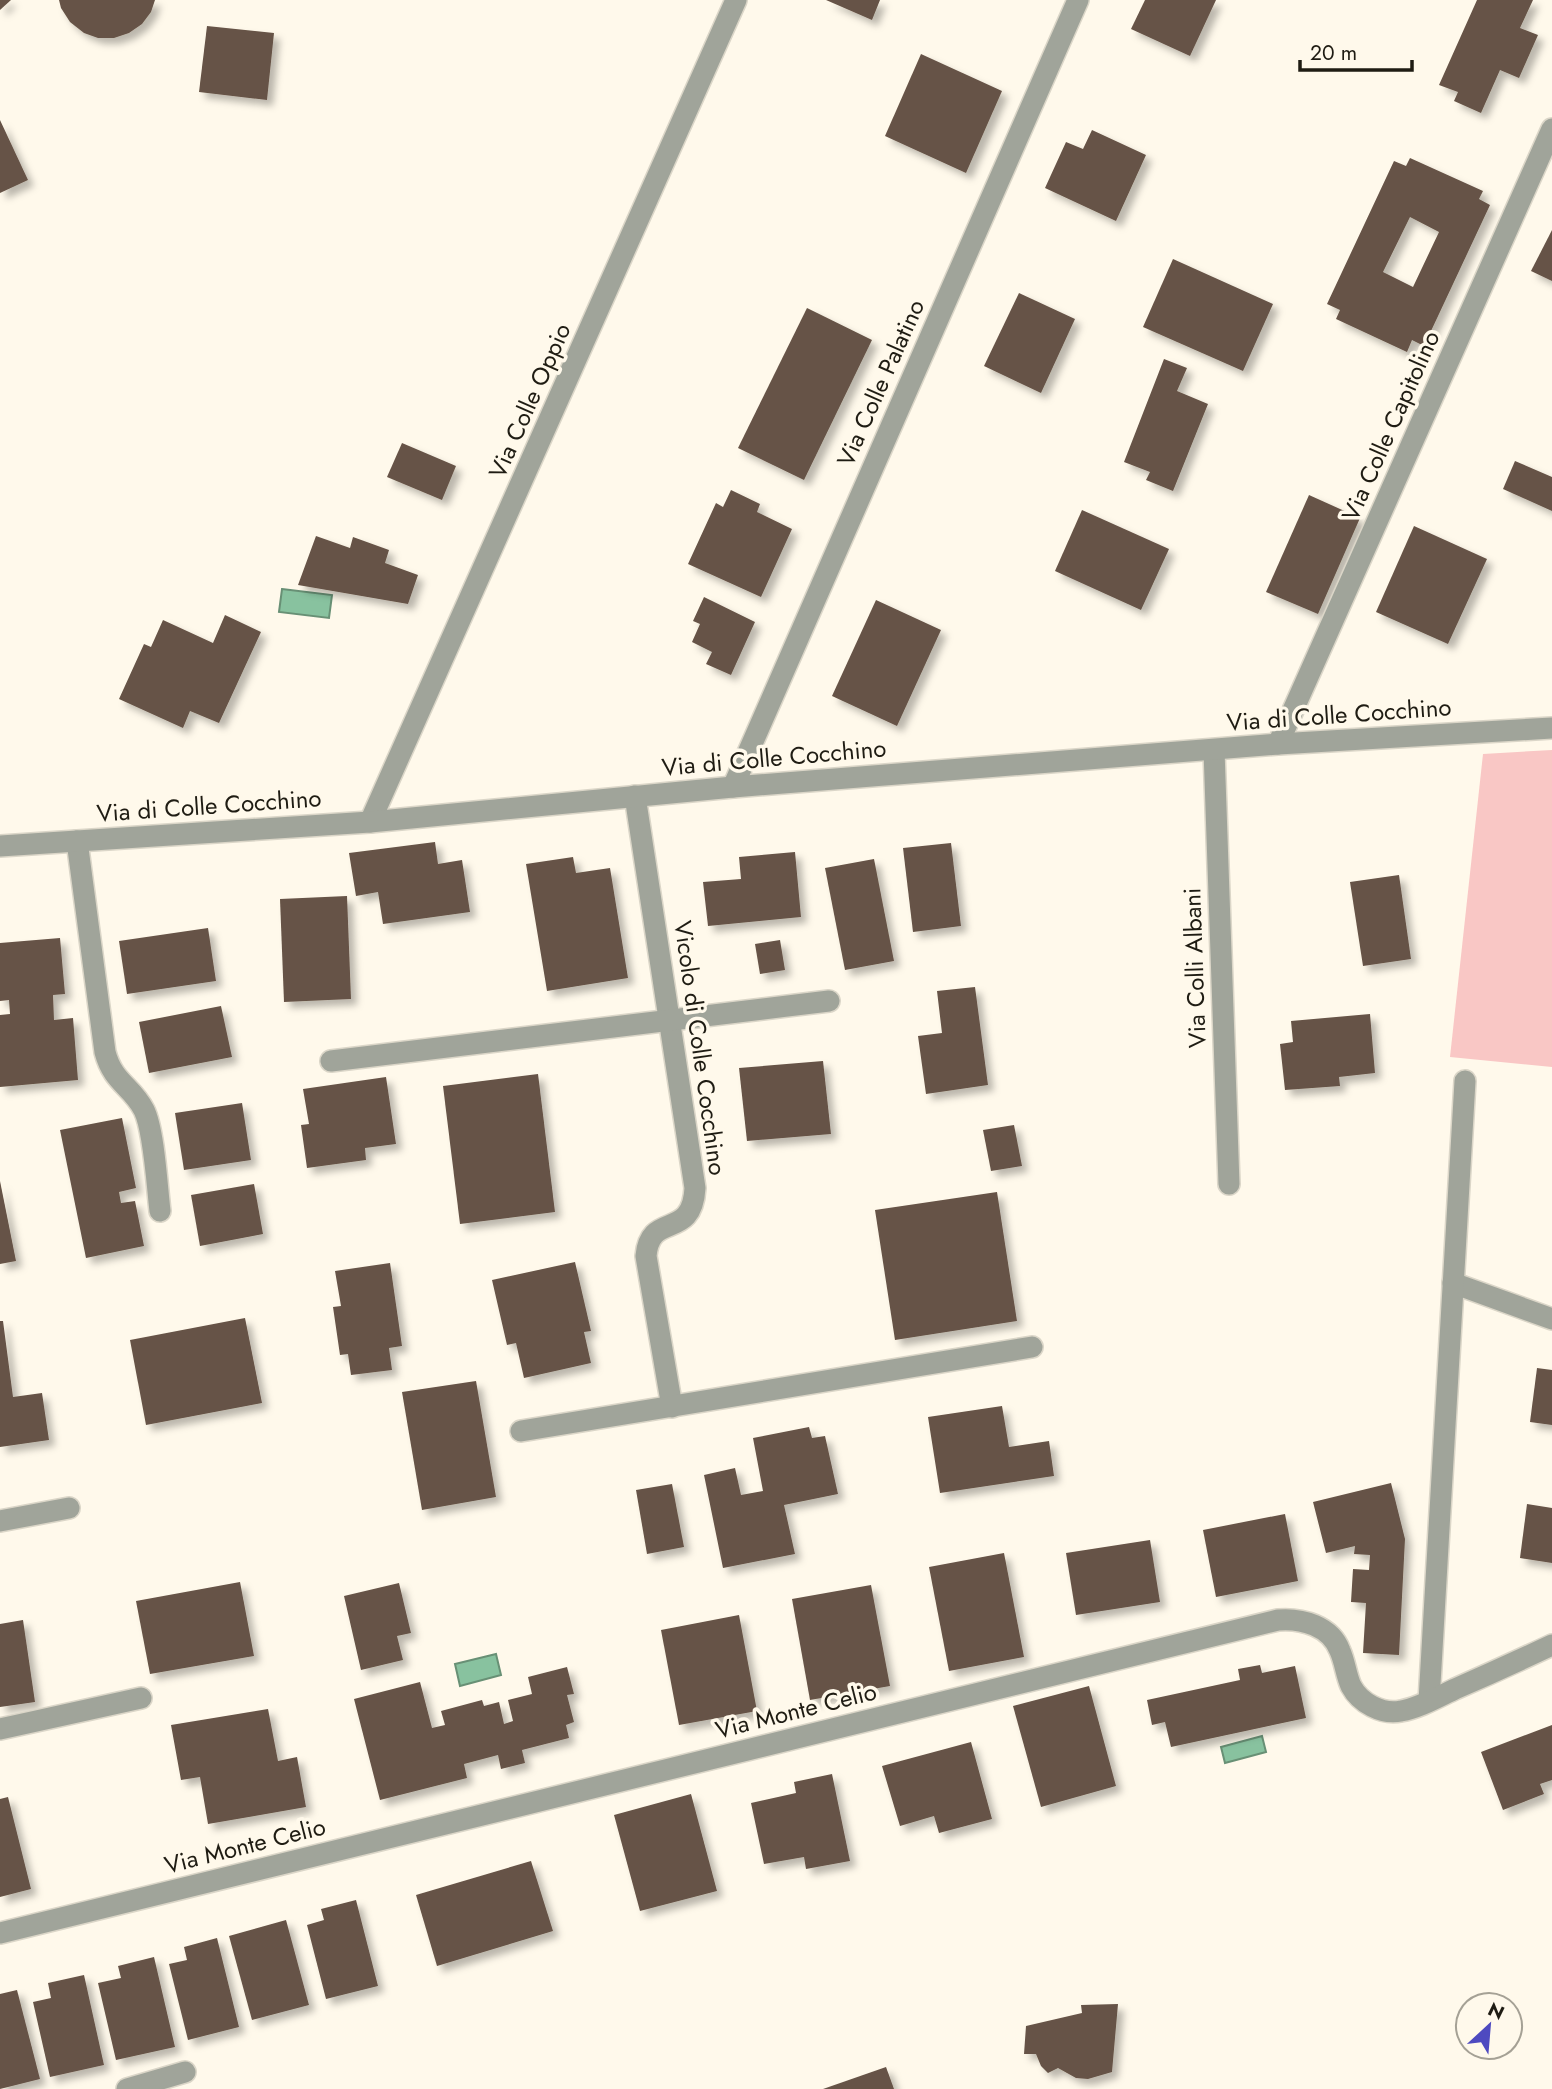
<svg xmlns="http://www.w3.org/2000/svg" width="1552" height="2089" font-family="Jost,sans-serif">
<defs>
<filter id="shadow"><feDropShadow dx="6" dy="6" stdDeviation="3.5" flood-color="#0004"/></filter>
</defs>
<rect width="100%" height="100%" fill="#fff9eb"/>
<polygon fill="#f9c7c5" points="1552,750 1552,1067 1450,1057 1483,754"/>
<g fill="#88c29f" stroke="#689075" stroke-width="2">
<polygon points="282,589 332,595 329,618 279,612"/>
<polygon points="496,1654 501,1675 460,1686 455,1664"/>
<polygon points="1262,1736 1266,1752 1225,1763 1221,1747"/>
</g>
<g fill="#665346" fill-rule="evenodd" filter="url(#shadow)">
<polygon points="0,0 11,0 0,10"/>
<polygon points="59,0 155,0 151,12 142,24 129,33 114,38 98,38 84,33 70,22 61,8"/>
<polygon points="826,0 880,0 872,20"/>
<polygon points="1145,0 1216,0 1190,56 1131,29"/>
<polygon points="1477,0 1533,0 1520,28 1538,35 1519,78 1500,70 1481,113 1454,101 1458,92 1439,85"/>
<polygon points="207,26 274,33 267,100 199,92"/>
<polygon points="921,54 1002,91 966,173 885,136"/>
<polygon points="0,120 28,180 0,193"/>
<polygon points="1092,130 1146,155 1116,221 1045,188 1066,142 1083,149"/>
<path d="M1410,158L1483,191L1479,199L1490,205L1424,346L1412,340L1407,352L1336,319L1340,310L1327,304L1394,161L1406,166ZM1410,217L1439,232L1413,287L1383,272Z"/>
<polygon points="1552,230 1552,281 1531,271"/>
<polygon points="1173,259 1273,304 1243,371 1143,327"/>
<polygon points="1019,293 1075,319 1041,393 984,366"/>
<polygon points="807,308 872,340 804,480 738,448"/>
<polygon points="1164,359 1187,368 1177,391 1208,404 1173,491 1146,480 1150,472 1124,462"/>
<polygon points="402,443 456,466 442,500 387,477"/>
<polygon points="1515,461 1552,477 1552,511 1503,489"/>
<polygon points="731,490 760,504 757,512 792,529 761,597 688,564 716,503 723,507"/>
<polygon points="1309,495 1360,518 1318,614 1266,592"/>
<polygon points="1082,510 1169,549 1141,610 1055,571"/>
<polygon points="1414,526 1487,559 1448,644 1376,612"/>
<polygon points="316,536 350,548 353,537 389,550 385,563 418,575 408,604 298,585"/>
<polygon points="704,597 755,622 731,675 706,664 712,652 692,642 700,624 693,621"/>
<polygon points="876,600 941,630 897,726 832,696"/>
<polygon points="225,615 261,632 219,723 190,711 183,728 119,699 144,644 151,647 163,620 213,643"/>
<polygon points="435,842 438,864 462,860 470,912 383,924 378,892 356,896 349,853"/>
<polygon points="951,843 961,926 913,932 903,848"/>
<polygon points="795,852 801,917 708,926 703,882 741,879 739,857"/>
<polygon points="573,857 576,873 610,868 628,978 547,991 526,864"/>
<polygon points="874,859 894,961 845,970 825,868"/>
<polygon points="1399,875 1411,959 1363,966 1350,882"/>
<polygon points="347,896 351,999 284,1002 280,899"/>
<polygon points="208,928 216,981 127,994 119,941"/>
<polygon points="60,938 65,994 53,995 54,1020 73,1018 78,1080 0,1087 0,1015 10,1014 9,1000 0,1001 0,943"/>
<polygon points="780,940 785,970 760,974 755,944"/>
<polygon points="975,987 988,1085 926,1094 918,1036 942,1033 937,991"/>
<polygon points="221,1006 232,1057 149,1073 139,1022"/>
<polygon points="1370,1014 1375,1073 1339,1077 1340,1086 1285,1090 1280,1044 1293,1042 1291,1021"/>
<polygon points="823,1061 831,1134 747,1141 739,1068"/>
<polygon points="538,1074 555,1212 460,1224 443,1086"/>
<polygon points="386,1077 396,1144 365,1148 366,1160 307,1168 301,1125 309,1124 303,1089"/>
<polygon points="242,1103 251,1160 184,1170 175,1113"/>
<polygon points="122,1118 136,1188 119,1192 121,1203 135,1201 144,1246 86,1258 60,1130"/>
<polygon points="1014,1125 1022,1166 991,1171 983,1130"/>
<polygon points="0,1181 16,1261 0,1264"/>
<polygon points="254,1184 263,1234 200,1246 191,1195"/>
<polygon points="997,1192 1017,1321 895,1340 875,1210"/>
<polygon points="575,1262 591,1331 584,1332 591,1363 524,1378 516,1343 507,1345 492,1280"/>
<polygon points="390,1263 402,1346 389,1348 392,1370 351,1375 348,1354 340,1355 333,1307 341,1306 335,1271"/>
<polygon points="245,1318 262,1403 146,1425 130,1340"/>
<polygon points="0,1321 3,1321 13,1397 42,1393 49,1440 0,1447"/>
<polygon points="1537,1368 1552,1370 1552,1425 1530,1422"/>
<polygon points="476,1381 496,1497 422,1510 402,1392"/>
<polygon points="1002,1406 1009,1447 1049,1441 1054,1476 940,1493 928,1417"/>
<polygon points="809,1427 812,1438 825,1436 838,1494 784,1505 795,1554 723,1568 704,1475 735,1468 741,1495 763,1491 753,1438"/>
<polygon points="1391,1483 1405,1539 1399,1655 1363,1653 1366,1603 1351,1602 1353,1569 1369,1570 1370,1555 1354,1554 1355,1546 1326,1553 1313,1502"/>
<polygon points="672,1484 684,1547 647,1554 636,1490"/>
<polygon points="1527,1504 1552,1508 1552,1563 1520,1558"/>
<polygon points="1285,1514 1298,1581 1216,1597 1203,1530"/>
<polygon points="1150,1540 1160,1602 1076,1615 1066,1553"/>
<polygon points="1004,1553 1024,1657 949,1671 929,1567"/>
<polygon points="240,1582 254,1656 150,1674 136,1601"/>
<polygon points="399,1583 411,1633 397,1636 403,1660 361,1670 344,1596"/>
<polygon points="871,1585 890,1686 810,1700 792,1599"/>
<polygon points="739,1615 757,1711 679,1725 661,1630"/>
<polygon points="23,1620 35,1702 0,1707 0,1624"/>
<polygon points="1260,1665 1262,1673 1295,1666 1306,1718 1171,1747 1165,1722 1152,1725 1147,1700 1240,1680 1238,1669"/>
<polygon points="567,1667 574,1694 567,1695 574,1722 566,1725 569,1738 522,1750 525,1763 501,1769 498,1755 464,1764 467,1778 380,1800 354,1699 420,1682 432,1728 445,1725 441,1711 482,1700 484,1706 499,1702 504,1724 513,1721 508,1700 532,1694 528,1677"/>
<polygon points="1089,1686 1116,1786 1041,1807 1013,1706"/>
<polygon points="268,1709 278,1761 297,1757 306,1807 208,1824 200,1777 181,1780 171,1725"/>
<polygon points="1552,1725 1552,1780 1540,1784 1544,1794 1503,1810 1481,1752"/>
<polygon points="971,1742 992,1819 939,1833 934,1816 900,1826 882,1766"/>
<polygon points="832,1774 850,1861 806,1869 804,1857 764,1864 751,1803 796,1793 794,1782"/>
<polygon points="691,1794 717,1891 640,1911 614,1815"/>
<polygon points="8,1797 31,1889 0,1897 0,1799"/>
<polygon points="531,1861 553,1931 437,1966 416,1895"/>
<polygon points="356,1900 378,1986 326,1999 307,1925 324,1920 321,1909"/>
<polygon points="286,1920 309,2005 252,2020 229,1936"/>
<polygon points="217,1938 239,2027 188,2040 169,1964 187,1960 184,1947"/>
<polygon points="154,1957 175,2047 116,2060 98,1983 121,1978 118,1966"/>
<polygon points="84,1975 104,2065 50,2077 33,2002 51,1998 48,1983"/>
<polygon points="17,1990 40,2079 0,2089 0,1994"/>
<polygon points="1118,2004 1112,2072 1088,2079 1076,2078 1058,2068 1048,2073 1041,2066 1036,2054 1024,2054 1026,2026 1082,2013 1081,2005"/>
<polygon points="886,2067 894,2089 823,2089"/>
</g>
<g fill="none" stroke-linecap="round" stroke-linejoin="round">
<g stroke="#dbd6c8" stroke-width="24">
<g id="street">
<polyline points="1278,744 1552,129"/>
<polyline points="1214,750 1229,1184"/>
<polyline points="733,787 1078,0"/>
<path d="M635,796L695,1188C692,1242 650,1210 646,1256L672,1407"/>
<polyline points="370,822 736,0"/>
<path d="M77,841L105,1052C113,1083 132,1086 144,1110C154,1130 157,1186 160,1211"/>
<polyline points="0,846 370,822 733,787 1278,744 1552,728"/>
<polyline points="331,1061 829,1001"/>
<polyline points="1453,1283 1552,1319"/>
<polyline points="521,1431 1032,1347"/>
<polyline points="0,1521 69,1508"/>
<polyline points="1429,1701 1465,1081"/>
<polyline points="0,1729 141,1698"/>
<path d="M0,1933L1278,1620C1302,1618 1331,1626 1340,1651C1345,1662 1346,1675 1351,1686C1360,1703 1382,1715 1401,1711C1419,1708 1438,1697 1455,1689C1487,1675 1520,1660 1552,1645"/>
<polyline points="127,2089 185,2072"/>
</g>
</g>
<use href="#street" stroke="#a0a49a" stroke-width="21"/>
</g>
<g text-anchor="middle" stroke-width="7" stroke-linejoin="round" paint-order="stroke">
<g font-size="24" fill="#1f1c13" stroke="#fff9eb">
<text transform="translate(881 383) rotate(-66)" y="8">Via Colle Palatino</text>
<text transform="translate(530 401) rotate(-66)" y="8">Via Colle Oppio</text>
<text transform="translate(1391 426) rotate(-66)" y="8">Via Colle Capitolino</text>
<text transform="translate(1339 715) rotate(-4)" y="8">Via di Colle Cocchino</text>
<text transform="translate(774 758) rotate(-5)" y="8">Via di Colle Cocchino</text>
<text transform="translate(209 806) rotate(-4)" y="8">Via di Colle Cocchino</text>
<text transform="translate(1195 968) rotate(-92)" y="8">Via Colli Albani</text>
<text transform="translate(700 1048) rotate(82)" y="8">Vicolo di Colle Cocchino</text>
<text transform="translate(796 1711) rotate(-14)" y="8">Via Monte Celio</text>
<text transform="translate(245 1846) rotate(-14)" y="8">Via Monte Celio</text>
</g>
</g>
<g transform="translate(1489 2026) rotate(26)"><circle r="33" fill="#fff9eb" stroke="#a5a195" stroke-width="2"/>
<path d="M0-5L12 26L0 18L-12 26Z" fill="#4e4ac0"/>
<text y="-10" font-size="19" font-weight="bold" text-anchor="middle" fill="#1f1c13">N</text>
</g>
<path d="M1300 60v10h112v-10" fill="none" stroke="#1f1c13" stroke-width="3.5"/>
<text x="1310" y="60" font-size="21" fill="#1f1c13" stroke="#fff9eb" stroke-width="5" paint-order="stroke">20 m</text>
</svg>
